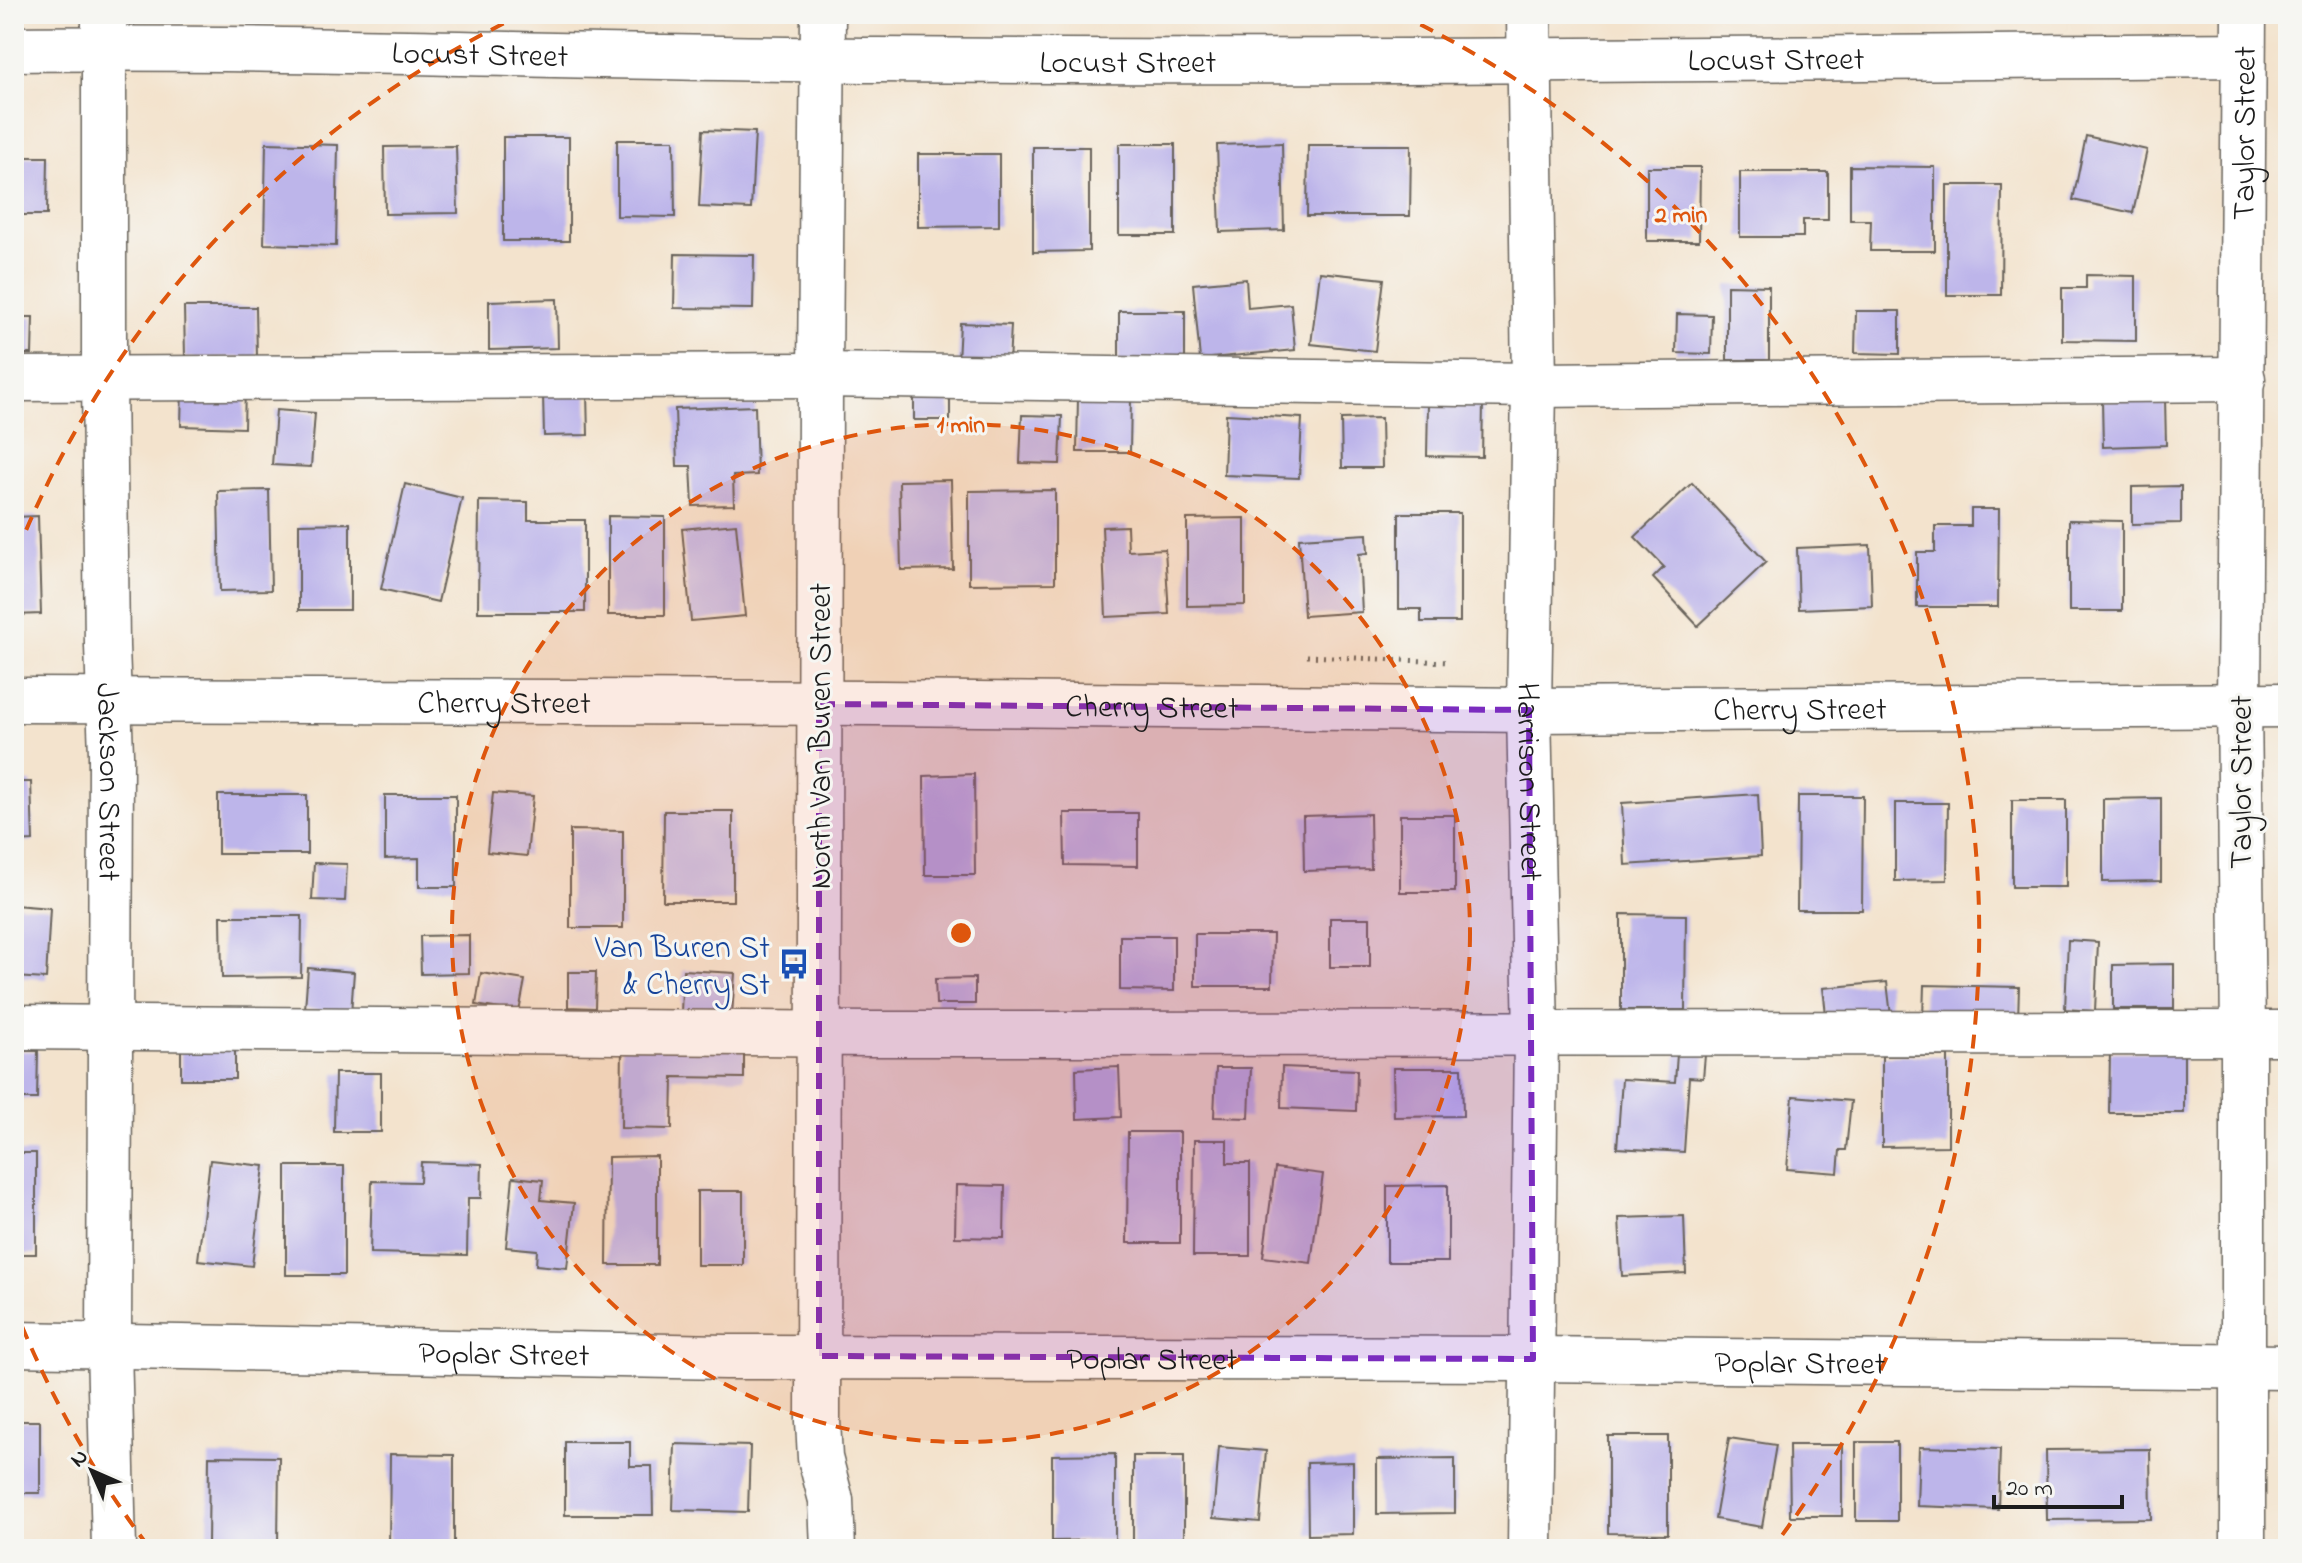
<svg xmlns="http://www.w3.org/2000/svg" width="2302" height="1563" font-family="'Indie Flower',sans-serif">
<rect width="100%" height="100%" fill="#f6f6f2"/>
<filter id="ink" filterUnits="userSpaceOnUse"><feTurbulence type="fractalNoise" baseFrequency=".0125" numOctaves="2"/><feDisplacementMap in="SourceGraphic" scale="16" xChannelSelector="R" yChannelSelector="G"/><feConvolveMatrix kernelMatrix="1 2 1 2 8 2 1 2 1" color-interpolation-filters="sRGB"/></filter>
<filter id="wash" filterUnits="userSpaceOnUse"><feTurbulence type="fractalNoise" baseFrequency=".006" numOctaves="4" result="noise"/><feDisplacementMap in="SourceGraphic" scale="32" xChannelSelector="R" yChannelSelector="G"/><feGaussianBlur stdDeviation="1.8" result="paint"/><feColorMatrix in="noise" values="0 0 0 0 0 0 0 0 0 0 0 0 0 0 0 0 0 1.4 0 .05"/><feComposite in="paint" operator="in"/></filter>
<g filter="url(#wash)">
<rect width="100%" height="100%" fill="#f3e3cd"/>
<g id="blocks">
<g fill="#bdb5ea">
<polygon points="703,130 755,132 751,209 699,207"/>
<polygon points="2086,136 2147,150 2133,213 2073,200"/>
<rect x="503" y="137" width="66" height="104"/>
<polygon points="617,140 674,140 675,217 617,216"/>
<polygon points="266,143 338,145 336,246 264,244"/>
<polygon points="1282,143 1284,230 1220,232 1217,145"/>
<rect x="1119" y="144" width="56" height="91"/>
<polygon points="1308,145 1411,145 1410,216 1307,216"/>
<polygon points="456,146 458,213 385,214 384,147"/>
<polygon points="1033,147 1089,147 1089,251 1033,252"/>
<polygon points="918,154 999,154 999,226 918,227"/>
<polygon points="14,157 48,157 47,215 14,215"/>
<polygon points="1850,166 1935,167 1935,251 1870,251 1871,220 1850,220"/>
<polygon points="1647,167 1700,167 1699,241 1647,241"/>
<polygon points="1740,172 1828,172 1828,220 1803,220 1803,237 1740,237"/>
<polygon points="1947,185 2002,185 2001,295 1947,295"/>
<polygon points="675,254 754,255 753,309 674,308"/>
<polygon points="1320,272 1384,279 1375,351 1311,344"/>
<polygon points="2086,275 2136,276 2136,341 2062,340 2062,288 2086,288"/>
<polygon points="1246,279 1248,308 1291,304 1295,350 1200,359 1193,284"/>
<polygon points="1727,285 1769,286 1769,360 1727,360"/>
<polygon points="557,299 558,348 489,350 489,301"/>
<polygon points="184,307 256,307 257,357 185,358"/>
<rect x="1119" y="311" width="66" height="52"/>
<polygon points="1856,311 1900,311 1900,354 1855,353"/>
<polygon points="1677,314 1712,315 1711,354 1676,353"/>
<polygon points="14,317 33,317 32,354 14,354"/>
<polygon points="960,323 1011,325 1009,364 958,362"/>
<polygon points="182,386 245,388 244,428 181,426"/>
<polygon points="587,393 588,435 544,436 543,394"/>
<rect x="914" y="397" width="36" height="23"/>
<polygon points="1078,397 1131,398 1130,452 1077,452"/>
<polygon points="2165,398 2166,445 2103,447 2102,400"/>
<polygon points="1428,402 1483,403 1482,457 1427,456"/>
<polygon points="755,406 757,475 733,476 734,505 693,506 691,466 677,466 675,409"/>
<polygon points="276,410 315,413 311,467 272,465"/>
<polygon points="1226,414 1302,418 1299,478 1224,475"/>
<polygon points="1022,415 1062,416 1060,464 1020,463"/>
<polygon points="1381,418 1382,468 1342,468 1341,419"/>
<polygon points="951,480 953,569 901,570 899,481"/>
<polygon points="1692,483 1766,562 1698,626 1653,578 1664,567 1635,537"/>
<polygon points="405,484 462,498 438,602 381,589"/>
<polygon points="2181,486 2181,523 2132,524 2132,487"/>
<polygon points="269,490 271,590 220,591 218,491"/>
<polygon points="1055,490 1055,583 969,584 969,491"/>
<polygon points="479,501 528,502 528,520 585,520 585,612 478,612"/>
<polygon points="1971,509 1999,509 1998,607 1917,607 1917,552 1935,552 1935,526 1971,526"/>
<polygon points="1399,513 1460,513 1460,622 1421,622 1421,609 1399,609"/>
<polygon points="38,516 41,614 14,615 14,517"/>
<polygon points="608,516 665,517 665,615 608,615"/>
<polygon points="1245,518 1245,605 1187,606 1187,519"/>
<polygon points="2069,520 2122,521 2122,611 2069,611"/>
<polygon points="350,523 350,610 299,610 299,524"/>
<polygon points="736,524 745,616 691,621 682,529"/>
<polygon points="1127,526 1128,551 1165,549 1169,614 1106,617 1102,527"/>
<polygon points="1367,534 1368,553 1359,554 1362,612 1304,616 1299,538"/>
<polygon points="1870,545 1872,606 1799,609 1797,548"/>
<polygon points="974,774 975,875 925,875 924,776"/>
<polygon points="14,782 31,782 33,841 14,842"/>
<polygon points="493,793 533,796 527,856 487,852"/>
<polygon points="1758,794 1761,856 1625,865 1622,803"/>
<rect x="218" y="795" width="89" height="59"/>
<polygon points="385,795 456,795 456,887 419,887 419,858 385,859"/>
<polygon points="1798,796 1863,796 1862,910 1797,910"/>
<polygon points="2161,798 2161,881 2103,882 2103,799"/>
<rect x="2012" y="800" width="54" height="87"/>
<polygon points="1895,803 1948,803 1947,880 1895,881"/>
<polygon points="664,811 733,811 733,901 663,901"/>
<polygon points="1064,813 1138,813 1138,866 1065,865"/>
<polygon points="1370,814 1371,869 1304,871 1303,816"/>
<rect x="1400" y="815" width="55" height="77"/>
<polygon points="570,830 623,831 623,928 570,928"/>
<polygon points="314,863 347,864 345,901 312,900"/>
<polygon points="14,905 50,908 46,979 14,977"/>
<polygon points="1621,914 1686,915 1685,1010 1621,1010"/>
<polygon points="221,916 302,916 301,977 222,978"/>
<rect x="1330" y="918" width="40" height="49"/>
<polygon points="1195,934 1273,934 1272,986 1195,986"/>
<polygon points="469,935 469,973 421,974 420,936"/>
<polygon points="1120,936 1174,936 1174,991 1120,990"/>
<polygon points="2068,940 2098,942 2095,1011 2065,1009"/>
<polygon points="2174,964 2174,1009 2113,1009 2113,965"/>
<polygon points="308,968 354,972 351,1013 305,1009"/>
<polygon points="683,970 735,973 732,1015 681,1012"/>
<polygon points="568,972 596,972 595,1008 568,1007"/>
<polygon points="481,973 525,980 519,1012 476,1005"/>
<polygon points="975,978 975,1004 936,1004 935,979"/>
<polygon points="1887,982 1891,1016 1827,1023 1823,988"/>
<polygon points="1924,985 2019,987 2018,1020 1923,1018"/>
<rect x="181" y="1041" width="54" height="38"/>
<polygon points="622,1044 744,1045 744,1078 673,1077 672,1129 621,1128"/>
<polygon points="14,1051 38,1051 37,1099 14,1099"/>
<polygon points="2110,1052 2184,1052 2184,1113 2109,1113"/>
<polygon points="1677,1054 1705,1055 1703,1078 1689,1077 1684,1152 1617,1148 1622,1079 1675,1082"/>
<polygon points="1882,1056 1948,1056 1948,1146 1882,1147"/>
<polygon points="1119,1067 1121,1117 1077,1119 1076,1069"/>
<polygon points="1282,1067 1357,1070 1356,1111 1281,1108"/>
<polygon points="1216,1068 1251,1068 1249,1118 1214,1117"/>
<polygon points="1393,1068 1462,1068 1463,1116 1394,1117"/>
<polygon points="335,1073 381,1073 381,1132 334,1132"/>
<polygon points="1793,1096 1851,1101 1846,1150 1840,1150 1838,1173 1787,1169"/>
<polygon points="1128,1132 1180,1132 1180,1243 1127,1243"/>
<polygon points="1194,1140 1227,1140 1227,1163 1250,1163 1250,1256 1193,1256"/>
<rect x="14" y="1153" width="22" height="101"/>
<polygon points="657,1156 657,1265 607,1265 608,1157"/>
<polygon points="210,1160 264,1166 252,1266 198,1260"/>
<polygon points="421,1162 482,1164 481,1198 468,1198 467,1255 370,1253 372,1181 420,1182"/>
<rect x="286" y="1166" width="58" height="109"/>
<polygon points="1275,1168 1323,1174 1311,1263 1263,1257"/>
<polygon points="513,1177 543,1180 541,1200 574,1203 567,1268 536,1265 537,1250 506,1247"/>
<polygon points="956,1185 1005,1186 1004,1238 955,1237"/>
<polygon points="1448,1185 1448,1262 1387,1262 1387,1186"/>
<rect x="697" y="1191" width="46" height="74"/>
<polygon points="1684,1216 1686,1273 1622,1276 1619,1218"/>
<rect x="14" y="1421" width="26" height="72"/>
<polygon points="1608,1436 1668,1436 1668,1534 1608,1533"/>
<polygon points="1729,1438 1776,1445 1762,1527 1715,1519"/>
<polygon points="565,1442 630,1442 630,1466 652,1466 653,1515 565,1515"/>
<rect x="1856" y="1442" width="41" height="79"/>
<polygon points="675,1444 750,1446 748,1512 673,1510"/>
<polygon points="1789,1445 1842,1445 1842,1516 1790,1516"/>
<polygon points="1219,1447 1266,1451 1260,1522 1213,1518"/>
<polygon points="1919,1447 2000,1449 1998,1509 1917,1506"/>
<polygon points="2150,1449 2151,1519 2047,1520 2046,1450"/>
<polygon points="390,1454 454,1455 454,1549 389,1549"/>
<polygon points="1115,1454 1115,1540 1052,1541 1052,1455"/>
<polygon points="209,1456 279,1457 278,1545 208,1545"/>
<rect x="1133" y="1456" width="51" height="93"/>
<polygon points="1455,1458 1455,1513 1377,1514 1377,1459"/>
<polygon points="1353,1462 1353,1534 1308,1535 1307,1463"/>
</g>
</g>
</g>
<g filter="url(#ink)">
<use href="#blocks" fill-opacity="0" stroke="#67625a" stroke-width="2"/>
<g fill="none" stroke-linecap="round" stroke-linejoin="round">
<g stroke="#67625a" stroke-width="47">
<g id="minor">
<path id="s1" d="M104,14V378L107,646L111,754L109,1346L114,1549"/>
<polyline points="823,14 820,375 818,1421 820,1458 831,1500 833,1549"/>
<path id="s2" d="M1529,14L1534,385L1529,710L1536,1034L1530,1549"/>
<path id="s3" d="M14,49C302,46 589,58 877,60C1332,64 1788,58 2243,55"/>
<polyline points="14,379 820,375 1534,385 2243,379"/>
<path id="s4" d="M14,700L881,703L1529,710L2288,705"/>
<polyline points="14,1027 872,1034 2288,1033"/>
<path id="s5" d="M14,1344L726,1357L1533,1359L2288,1367"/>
<path id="s6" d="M2243,1549V1032L2239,704L2244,14"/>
</g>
</g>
<polyline stroke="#67625a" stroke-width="5" stroke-dasharray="2 6" stroke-linecap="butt" points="1307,656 1449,662"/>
<use href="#minor" stroke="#fff" stroke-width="44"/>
</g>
</g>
<path fill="#7b2cbf" fill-opacity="0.2" stroke="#7b2cbf" stroke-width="6" stroke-dasharray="16 10" stroke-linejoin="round" d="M819,704L1529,710L1533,1359L819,1356Z"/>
<circle cx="961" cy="933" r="509" fill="#de560d" fill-opacity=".12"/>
<g fill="none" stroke="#de560d" stroke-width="4" stroke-dasharray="14 10">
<circle cx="961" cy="933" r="509"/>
<path d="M148 1546A1018 1018 0 0 1 17 1314M17 552A1018 1018 0 0 1 523 14M1399 14A1018 1018 0 0 1 1774 1546"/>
</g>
<defs>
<g id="bus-bare" transform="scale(2.4)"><path d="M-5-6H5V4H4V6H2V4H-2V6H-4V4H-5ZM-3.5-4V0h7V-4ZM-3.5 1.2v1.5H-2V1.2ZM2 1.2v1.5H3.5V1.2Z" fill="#1a4fb4" stroke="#f6f6f2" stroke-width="2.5" paint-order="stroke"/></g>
</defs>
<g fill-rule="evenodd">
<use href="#bus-bare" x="794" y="964"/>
</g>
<g text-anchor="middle" stroke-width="6" stroke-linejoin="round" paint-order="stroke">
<g font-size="32" fill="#1c1c1c" stroke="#f6f6f2">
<text dy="11" stroke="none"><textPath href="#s3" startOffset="466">Locust Street</textPath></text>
<text dy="11" stroke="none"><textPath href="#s3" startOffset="1762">Locust Street</textPath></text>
<text dy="11" stroke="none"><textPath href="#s3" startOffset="1114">Locust Street</textPath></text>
<text dy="11" stroke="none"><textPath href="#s6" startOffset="1416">Taylor Street</textPath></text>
<text dy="11" stroke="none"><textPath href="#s4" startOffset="490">Cherry Street</textPath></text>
<text dy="11" stroke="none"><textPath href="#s4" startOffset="1138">Cherry Street</textPath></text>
<text dy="11" stroke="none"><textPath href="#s4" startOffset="1786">Cherry Street</textPath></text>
<text transform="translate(819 736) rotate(-90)" y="11">North Van Buren Street</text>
<text dy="11" stroke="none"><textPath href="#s2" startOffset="768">Harrison Street</textPath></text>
<text dy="11" stroke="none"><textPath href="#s1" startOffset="768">Jackson Street</textPath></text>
<text transform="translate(2240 782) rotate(-90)" y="11">Taylor Street</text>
<text dy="11" stroke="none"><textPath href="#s5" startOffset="490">Poplar Street</textPath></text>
<text dy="11" stroke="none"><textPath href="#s5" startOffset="1138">Poplar Street</textPath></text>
<text dy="11" stroke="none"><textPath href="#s5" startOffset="1786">Poplar Street</textPath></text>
</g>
<g font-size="32" fill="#164399" stroke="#f6f6f2" text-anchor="end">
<text x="770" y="957">Van Buren St<tspan x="770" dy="37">&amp; Cherry St</tspan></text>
</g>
</g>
<circle cx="961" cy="933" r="12" fill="#de560d" stroke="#f6f6f2" stroke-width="4"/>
<g font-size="24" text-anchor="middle" font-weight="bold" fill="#de560d" stroke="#f6f6f2" stroke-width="6" stroke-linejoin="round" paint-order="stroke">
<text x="1681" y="222">2 min</text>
<text x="961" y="432">1 min</text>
</g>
<rect width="2302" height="1563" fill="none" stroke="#f6f6f2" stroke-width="48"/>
<g transform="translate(92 1471) rotate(315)" stroke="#f6f6f2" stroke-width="6" paint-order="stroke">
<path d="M0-6L14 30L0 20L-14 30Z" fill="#1c1c1c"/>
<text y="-12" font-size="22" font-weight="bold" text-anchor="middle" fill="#1c1c1c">N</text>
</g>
<path d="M1994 1495v12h128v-12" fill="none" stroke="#1c1c1c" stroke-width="4"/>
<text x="2006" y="1495" font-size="24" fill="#1c1c1c" stroke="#f6f6f2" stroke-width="6" paint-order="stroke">20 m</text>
</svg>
